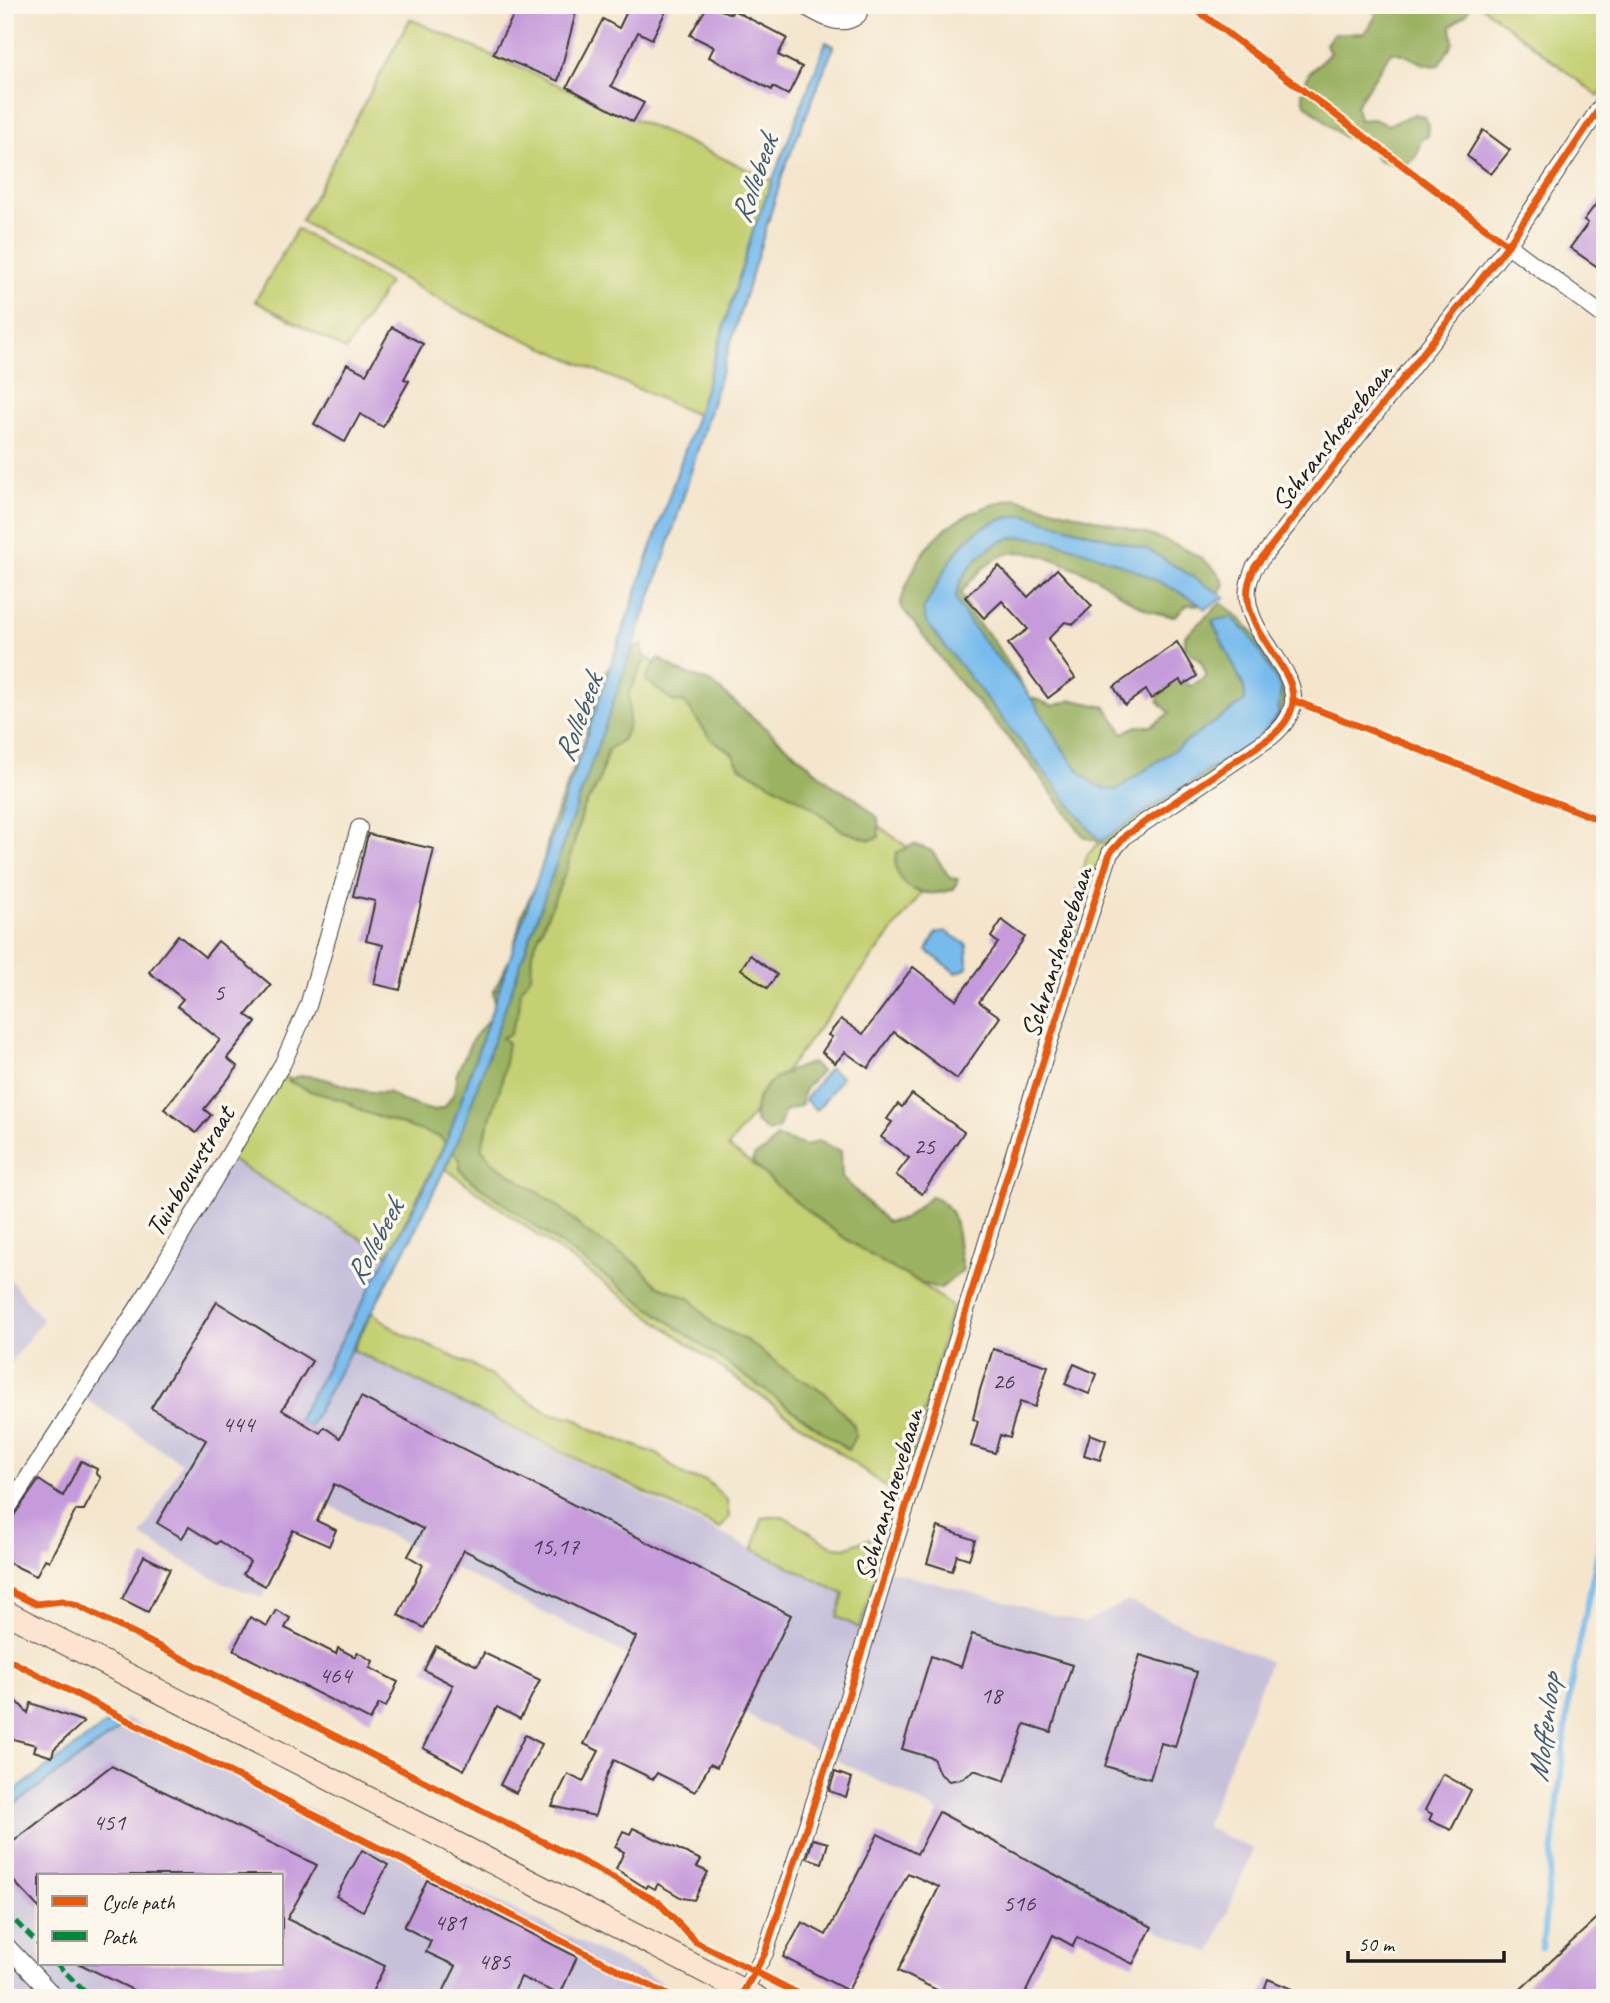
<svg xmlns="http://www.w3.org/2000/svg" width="1610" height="2003" font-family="Caveat,sans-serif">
<rect width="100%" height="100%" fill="#fbf7ec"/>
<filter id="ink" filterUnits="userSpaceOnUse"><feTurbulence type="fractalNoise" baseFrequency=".0143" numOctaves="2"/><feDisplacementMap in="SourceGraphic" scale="14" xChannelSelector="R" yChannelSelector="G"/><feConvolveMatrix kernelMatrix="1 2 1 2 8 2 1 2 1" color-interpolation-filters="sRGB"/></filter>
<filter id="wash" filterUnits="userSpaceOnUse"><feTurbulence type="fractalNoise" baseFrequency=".00686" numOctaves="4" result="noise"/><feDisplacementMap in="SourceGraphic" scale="28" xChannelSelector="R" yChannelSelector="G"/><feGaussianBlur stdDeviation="1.57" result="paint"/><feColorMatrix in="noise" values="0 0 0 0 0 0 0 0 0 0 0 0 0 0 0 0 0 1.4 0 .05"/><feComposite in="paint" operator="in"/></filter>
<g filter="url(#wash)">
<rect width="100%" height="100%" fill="#f4e5cc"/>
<g fill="#c6c0da" fill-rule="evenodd">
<polygon points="228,1158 388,1255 340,1343 874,1610 887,1570 1084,1623 1128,1601 1270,1662 1205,1827 1253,1849 1211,1953 1161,1932 920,1802 313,1497 262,1598 214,1579 141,1536 181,1463 80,1395"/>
<polygon points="5,1273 43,1320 5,1370"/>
<path d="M126,1718L693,1998H5V1806ZM40,1875H282V1963H40Z"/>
</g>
<g fill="#c4d072" stroke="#707647" stroke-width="2">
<polygon points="1480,5 1605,5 1605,85 1598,96"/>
<polygon points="410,19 772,180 697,415 456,309 301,221"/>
<polygon points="297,229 389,283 346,350 255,301"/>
<polygon points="633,647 939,870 728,1147 952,1306 902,1498 446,1169"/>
<polygon points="1102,840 1107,843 1087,890 1065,964 1058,959 1087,855"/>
<polygon points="277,1074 449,1135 388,1255 228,1158"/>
<polygon points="372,1312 398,1332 476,1367 551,1414 573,1417 595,1431 657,1454 685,1476 707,1481 727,1500 729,1517 720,1529 353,1350"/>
<polygon points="783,1516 834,1547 845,1548 873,1537 885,1544 860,1628 837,1617 844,1594 753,1549 762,1518"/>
</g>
<g fill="#9bb264" stroke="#5c6740" stroke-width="2">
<path d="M1372,5H1468V12L1451,26L1453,43L1439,65C1421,69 1410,52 1391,52L1356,106L1359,120L1373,119L1388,125L1415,114L1425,117L1429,125L1428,136L1421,139C1419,144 1419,152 1416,156C1408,169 1388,163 1377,160L1373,147L1359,135L1343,137L1305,104L1302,93L1309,73L1330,53L1326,44L1333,34L1365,33L1376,16Z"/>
<path d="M1016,498C1063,515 1207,535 1224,584L1213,604L1187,605L1175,616C1143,615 1119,592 1093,576C1085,572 1076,569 1068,565C1015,543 996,548 961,593L972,617L992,639L1030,697L1053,706L1073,700L1106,707L1123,733L1137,726H1151L1170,713L1158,701L1159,679L1163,676L1192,686L1207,675L1201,662L1185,647V636L1221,603C1246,620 1296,674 1283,708C1270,743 1142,819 1105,844L1084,837L1028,761L955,677L900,605C918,541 952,513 1016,498Z"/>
<path d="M642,645L644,661L629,693V724L623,739L608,750L598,784L583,810L567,869L532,952L531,975L521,990L519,1010L510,1034L502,1038L508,1043L502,1082L481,1148L494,1163L561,1208L585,1231L636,1263L657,1285L691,1299L713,1324L748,1341L787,1371L824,1392L853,1424L856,1435L848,1450L468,1178L460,1169V1160L440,1137L364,1112L345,1101L310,1091L288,1081C313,1063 355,1098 388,1092L400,1100L433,1111L445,1107L454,1093L457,1073L472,1040L496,1010L493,993L512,954L522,914L542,871L551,826L584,742L601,676L620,655Z"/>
<polygon points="659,658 679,671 712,683 836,788 853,796 878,818 879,837 870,840 843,831 806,803 740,767 732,753 710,738 685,703 672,701 645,679"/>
<path d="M914,844L932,851L950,878L958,879L954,889C925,900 891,890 896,853Z"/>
<path d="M812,1063L821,1071C812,1083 800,1087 802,1105L785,1111L778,1129L768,1132L755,1121C752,1085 782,1072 812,1063Z"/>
<path d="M777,1137L807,1146L818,1141L841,1151L842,1177L887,1222L904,1219L931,1196C964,1207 954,1242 963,1270L940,1289C892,1277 785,1200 752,1161L755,1155L766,1150Z"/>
</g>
<g fill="#77bbed" stroke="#4a6c84" stroke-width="2">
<polygon points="826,42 834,46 784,170 665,556 458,1141 410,1241 309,1427 298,1420 424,1189 449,1135 697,415 754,228"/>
<path d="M1026,515L1149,550L1225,597L1205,609C1177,584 1058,535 1021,537C991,538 959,570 956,599C975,637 1006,665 1031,698C1051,725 1067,766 1096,785C1103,789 1109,790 1116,790L1245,701L1244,687L1212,621L1232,617L1250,635L1281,688L1278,715L1257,739L1102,840L1095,836L926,622L923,610C951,561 963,520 1026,515Z"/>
<polygon points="945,931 967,945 968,964 966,969 956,973 927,951 936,933"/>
<polygon points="829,1068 842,1077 817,1110 805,1100"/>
<polygon points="112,1720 121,1725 118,1730 5,1811 5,1798"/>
</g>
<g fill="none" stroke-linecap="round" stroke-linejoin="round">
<polyline stroke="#77bbed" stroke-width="6" points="1542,1948 1570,1691 1605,1516"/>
</g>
<g id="blocks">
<g fill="#c69bdb">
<polygon points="519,5 578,5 558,81 493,54"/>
<polygon points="630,5 669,5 652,39 638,32 611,86 644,103 633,122 567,87 603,19 619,28"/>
<polygon points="708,5 731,14 733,10 787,38 778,55 802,67 788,95 773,87 772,90 709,57 714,47 690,35"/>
<polygon points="1483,130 1510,150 1491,174 1467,156"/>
<polygon points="1605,192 1605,272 1570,248 1588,223 1584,220"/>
<polygon points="392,327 423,344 404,379 409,381 383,427 360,414 345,442 314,424 347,364 366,374"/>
<polygon points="999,566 1028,597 1057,569 1092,606 1074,624 1065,622 1048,639 1075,678 1048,698 1008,644 1028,629 1002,601 984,618 965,597"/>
<polygon points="1177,642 1197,676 1183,685 1180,680 1151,699 1146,690 1125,705 1114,687"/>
<polygon points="368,834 434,849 400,990 374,984 383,945 366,941 375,901 353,896"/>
<polygon points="1002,920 1025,937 979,1002 1000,1017 957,1079 894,1032 868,1068 845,1052 835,1063 822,1052 832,1037 828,1035 841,1019 863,1034 913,967 956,1000 998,943 991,937"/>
<polygon points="178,935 205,957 218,941 271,985 246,1015 256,1022 227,1058 238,1067 204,1109 211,1115 196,1133 164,1109 220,1040 177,1006 183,999 149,972"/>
<polygon points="750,955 777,975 767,988 741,969"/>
<polygon points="912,1094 964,1132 922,1194 896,1175 909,1158 881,1137 892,1122 887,1119 898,1104 902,1107"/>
<polygon points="217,1302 312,1361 282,1410 320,1433 324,1427 340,1438 361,1397 791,1615 717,1767 710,1764 695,1792 657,1773 653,1779 614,1760 606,1777 595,1816 552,1806 568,1774 583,1782 599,1751 584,1744 636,1637 464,1550 424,1628 398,1615 423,1565 408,1556 423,1529 334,1484 317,1521 336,1530 329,1546 293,1530 265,1586 243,1574 250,1562 219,1541 216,1544 189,1527 182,1538 157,1523 206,1440 151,1408"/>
<polygon points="993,1349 1048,1366 1035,1407 1020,1402 1009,1438 1000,1435 995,1453 971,1446 978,1421 973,1419 980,1390"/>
<polygon points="1074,1364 1097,1374 1089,1394 1065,1384"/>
<polygon points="1090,1434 1106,1440 1100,1460 1084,1455"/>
<polygon points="81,1461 97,1469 96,1473 101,1478 84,1510 76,1510 49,1561 45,1559 36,1576 5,1561 5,1528 39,1480 63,1496"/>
<polygon points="938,1527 975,1540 969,1559 957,1555 952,1571 927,1563"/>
<polygon points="144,1556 170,1569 148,1612 122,1599"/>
<polygon points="276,1610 290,1618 285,1628 336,1654 338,1648 355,1657 357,1652 373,1661 370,1668 398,1682 386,1707 379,1704 370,1720 233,1650 250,1617 267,1626"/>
<polygon points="972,1634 1072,1665 1051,1732 1025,1724 1005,1781 974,1770 961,1779 949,1781 939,1773 933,1758 902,1749 931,1656 961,1667"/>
<polygon points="436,1646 477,1666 484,1653 540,1680 520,1719 497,1707 464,1770 423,1748 453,1685 424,1670"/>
<polygon points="1140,1655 1197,1672 1175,1747 1161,1743 1150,1779 1105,1766"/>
<polygon points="5,1689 28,1713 31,1703 84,1722 54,1749 52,1757 34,1751 36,1745 5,1737"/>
<polygon points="525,1735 542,1744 516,1793 500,1785"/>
<polygon points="111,1766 317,1865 287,1919 385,1966 369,1998 149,1998 78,1963 282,1963 282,1875 40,1875 40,1909 5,1872 5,1848"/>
<polygon points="835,1772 852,1778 846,1797 829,1791"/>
<polygon points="1443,1774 1471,1790 1451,1830 1429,1820 1432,1814 1425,1810"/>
<polygon points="939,1812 1152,1927 1133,1964 1077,1937 1073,1946 1053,1935 1023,1998 938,1998 941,1992 898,1971 939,1887 908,1873 848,1991 783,1957 802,1922 826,1935 878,1834 917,1854"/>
<polygon points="633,1828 701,1860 697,1867 708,1872 694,1900 682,1898 658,1884 655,1889 648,1885 646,1888 616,1869 624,1852 615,1847 623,1831 630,1834"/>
<polygon points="813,1839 828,1843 822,1863 807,1858"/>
<polygon points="362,1850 388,1865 363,1911 336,1896"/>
<polygon points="427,1880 577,1957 560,1995 521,1977 511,1998 440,1998 456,1966 426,1952 431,1941 404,1927"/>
<polygon points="1605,1911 1605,1998 1511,1998"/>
<polygon points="1268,1979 1313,1998 1261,1998"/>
</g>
</g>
</g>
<g filter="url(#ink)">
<use href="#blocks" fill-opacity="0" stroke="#3c3a36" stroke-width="2"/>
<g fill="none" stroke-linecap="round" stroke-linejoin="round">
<g stroke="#3c3a36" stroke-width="18">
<g id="minor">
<path d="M802,5C820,15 840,30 858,15L862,5"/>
<polyline points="1508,245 1605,317"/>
<polyline points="5,1513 149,1290 283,1063 308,1006 359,828"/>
<polyline points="5,1944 56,1998"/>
<path d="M740,1998L765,1953L835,1739L1019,1137L1110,853L1126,835L1271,737C1330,689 1253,650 1248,600C1246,588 1250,578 1254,568L1508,245L1605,100"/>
</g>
</g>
<g stroke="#3c3a36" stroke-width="25">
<polyline id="secondary" points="5,1612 757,1998"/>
</g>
<use href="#minor" stroke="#fff" stroke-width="16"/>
<use href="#secondary" stroke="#fde4d1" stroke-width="23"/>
<g stroke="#00873e" stroke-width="5" stroke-dasharray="10 5" stroke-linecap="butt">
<polyline points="5,1911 40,1946"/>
<polyline points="56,1963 91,1998"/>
</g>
<g stroke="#fbf7ec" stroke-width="11">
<g id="cycleway">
<polyline points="1190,5 1508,245"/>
<polyline points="1295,701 1605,822"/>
<polyline points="5,1589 36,1604 62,1601 77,1605 583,1862 658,1902 696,1942 807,1998"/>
<polyline points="5,1658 674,1998"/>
<path d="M740,1998L765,1953L835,1739L1019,1137L1110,853L1126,835L1271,737C1330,689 1253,650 1248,600C1246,588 1250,578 1254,568L1508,245L1605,100"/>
</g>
</g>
<use href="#cycleway" stroke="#e8590c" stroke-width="7"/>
</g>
</g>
<g text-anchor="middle" stroke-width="7" stroke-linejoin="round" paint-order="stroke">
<g font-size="24" fill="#463c4c">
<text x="219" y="1000">5</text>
<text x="924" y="1154">25</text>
<text x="1003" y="1389">26</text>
<text x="238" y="1432">444</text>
<text x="555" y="1554">15,17</text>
<text x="335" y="1683">464</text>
<text x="991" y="1703">18</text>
<text x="109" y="1830">451</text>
<text x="1019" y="1911">516</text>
<text x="450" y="1930">481</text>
<text x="494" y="1969">485</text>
</g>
<g font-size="28" fill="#1c1c1c" stroke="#fbf7ec">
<text transform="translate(1331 436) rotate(-52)" y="10">Schranshoevebaan</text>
<text transform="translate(1056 952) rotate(-72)" y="10">Schranshoevebaan</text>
<text transform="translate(189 1171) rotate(-59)" y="10">Tuinbouwstraat</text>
<text transform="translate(888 1494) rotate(-73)" y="10">Schranshoevebaan</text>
</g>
<g font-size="30" font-style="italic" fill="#405c70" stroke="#fbf7ec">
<text transform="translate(754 179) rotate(-71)" y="10">Rollebeek</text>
<text transform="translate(578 718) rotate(-70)" y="10">Rollebeek</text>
<text transform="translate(374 1242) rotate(-62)" y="10">Rollebeek</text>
<text transform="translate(1544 1728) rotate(-83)" y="10">Moffenloop</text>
</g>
</g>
<rect width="1610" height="2003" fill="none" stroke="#fbf7ec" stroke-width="28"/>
<rect x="38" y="1874" width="245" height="91" fill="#fbf7ec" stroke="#a29f99" stroke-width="2"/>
<rect x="52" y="1896" width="35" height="10" fill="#e8590c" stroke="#a29f99" stroke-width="2"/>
<text x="102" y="1909" font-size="21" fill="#1c1c1c">Cycle path</text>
<rect x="52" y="1931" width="35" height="10" fill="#00873e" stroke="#a29f99" stroke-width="2"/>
<text x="102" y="1944" font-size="21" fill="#1c1c1c">Path</text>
<path d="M1348 1951v10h156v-10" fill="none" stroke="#1c1c1c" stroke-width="3.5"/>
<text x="1358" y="1951" font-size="21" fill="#1c1c1c" stroke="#fbf7ec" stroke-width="5" paint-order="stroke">50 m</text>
</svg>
